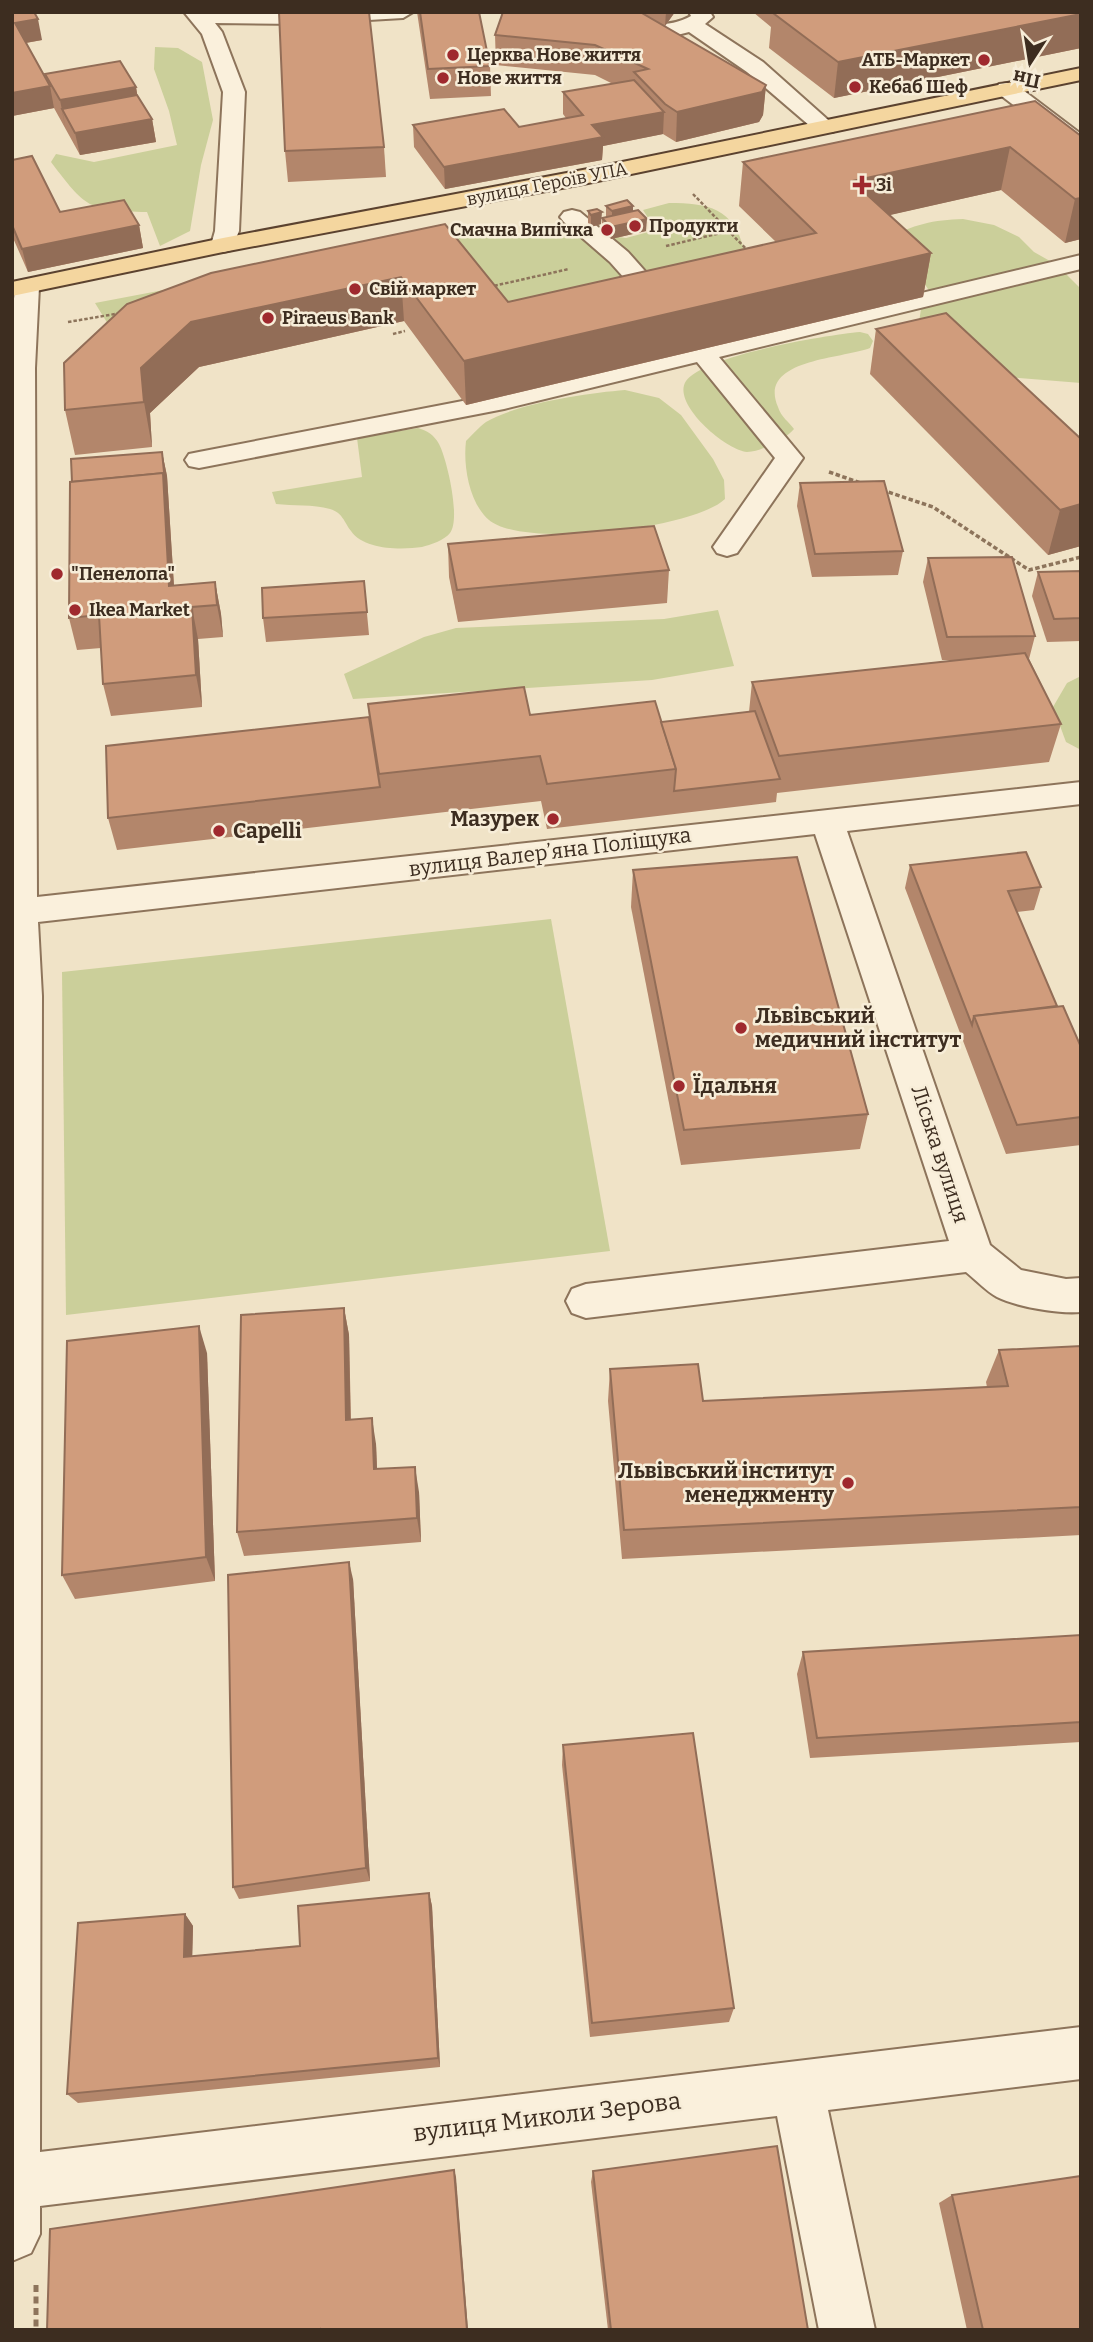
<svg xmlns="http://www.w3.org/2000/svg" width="1093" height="2342" font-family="Bitter,serif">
<rect width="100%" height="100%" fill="#f0e3c7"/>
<g fill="#cbcf9a">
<path d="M155,47L178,48L202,62L213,120L201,165L190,231L160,246L147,212C88,211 86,208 51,162L56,154L94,162L177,145L169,111L154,69Z"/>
<path d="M669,203C708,203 734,208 744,250L634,306L485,302L114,334L95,303L439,238L561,236L580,232L626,238L656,230L643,210Z"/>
<path d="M963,219L994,225L1019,237L1034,252L1057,265L1081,289V383L994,376L918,328L923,297L930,292L914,268L890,256L887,240C912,224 934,220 963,219Z"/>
<path d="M860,332L868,334L873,341L870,348C842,359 757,359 778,407C781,417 789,422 794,429C788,436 780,440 772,444C764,448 756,452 747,452C725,450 671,403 686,381C704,355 827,335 860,332Z"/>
<path d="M625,390L659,398L681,415L713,459L724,480L725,499C694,529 523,549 489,520C469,503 463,465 466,441C472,435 479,427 486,422C518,403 588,393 625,390Z"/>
<path d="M418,428C428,431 434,435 439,444C447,459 461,519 450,533C445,540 430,545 422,547C401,550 364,550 351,531C344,522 343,513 330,509C313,504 293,506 276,504L272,492L362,477L357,438Z"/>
<polygon points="718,610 734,666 652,680 353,699 344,674 424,637 456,628 664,619"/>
<polygon points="1081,676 1081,750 1066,742 1053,707 1067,683"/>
<polygon points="551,919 610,1251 66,1315 62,972"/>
</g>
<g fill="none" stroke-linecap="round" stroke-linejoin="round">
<g stroke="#8d745b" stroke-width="4">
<g id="minor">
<polygon points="184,12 413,12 403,18 300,24 215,23 222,32 245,92 239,231 231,250 223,252 215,250 211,245 215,231 223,92 202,34"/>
<path d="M529,12C543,12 559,11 573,12C611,15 655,36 691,16L689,12H710L713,17L705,24L763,62L836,127L833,132H817L747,72L689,32C642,46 586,26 539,18Z"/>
<polygon points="1007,83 1015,84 1081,134 1081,152 1073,150 999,94 996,89 999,84"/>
<polygon points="572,210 580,212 628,252 676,306 680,311 676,316 667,319 658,316 610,262 564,222 560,217 564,212"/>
<polygon points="1081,255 1081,269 719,357 803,458 737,553 727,556 717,553 713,547 775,458 697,362 504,409 199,468 189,466 185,460 189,454 199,452 504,393 688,349 691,345 708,344"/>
<path d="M27,280L36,282L39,287L35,368L37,897L1081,782V804L847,831L990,1245L1021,1270L1066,1279L1081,1278V1312C1059,1314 1017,1307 997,1297C986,1291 976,1280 966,1272L586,1318L572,1313L566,1301L572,1289L586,1284L949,1241L815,834L38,922L42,996L40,2152L1081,2027V2079L828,2110L875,2330H819L777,2116L40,2206V2234L31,2253L12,2261V322L15,287L18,282Z"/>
</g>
</g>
<g stroke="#5b422f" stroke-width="4">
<polygon id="major" points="1081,68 1081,80 588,183 223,252 12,296 12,282 223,238 588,169"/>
</g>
<g stroke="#8d745b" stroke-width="2.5" stroke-dasharray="3.5 2" stroke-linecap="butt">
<polyline points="693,194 750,253"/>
<polyline points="666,246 729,231"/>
<polyline points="489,287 569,269"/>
<polyline points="68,322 121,313"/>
<polyline points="393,334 405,331"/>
</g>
<g stroke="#8d745b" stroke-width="3.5" stroke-dasharray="4.5 2.5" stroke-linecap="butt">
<polyline points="829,472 861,483"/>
<polyline points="882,490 933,507 1029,570 1081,557"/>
</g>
<polyline stroke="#8d745b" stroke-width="5" stroke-dasharray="7 4.5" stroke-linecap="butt" points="36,2285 36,2330"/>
<use href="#minor" fill="#faf0dc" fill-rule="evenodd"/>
<use href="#major" fill="#f4d69f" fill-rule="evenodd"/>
</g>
<g fill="#b3866b">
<polygon points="12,12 42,40 26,43 47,82 45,74 136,87 137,95 152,119 156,142 80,155 54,108 12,116"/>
<polygon points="417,12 479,12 490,66 491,96 430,99"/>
<polygon points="503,12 675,12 665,26 663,25 766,85 763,115 759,122 676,142 663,134 603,146 602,160 445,189 414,147 413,125 519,127 566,118 563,114 563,92 613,84 595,75 496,65 495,35"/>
<polygon points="753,12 1081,12 1081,48 834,98 769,48 771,27"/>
<polygon points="1081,136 1081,239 1065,243 1001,190 889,215 931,253 923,297 466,405 404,321 199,367 150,413 152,447 75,455 65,410 445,224 508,302 776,242 739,206 743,162"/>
<polygon points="384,147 386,177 288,182 285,151"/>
<polygon points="12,160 60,212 139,225 143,248 28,272 13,238 12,238"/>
<polygon points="606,206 633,206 633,211 646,231 611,239 602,230 602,218 606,217"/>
<polygon points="588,211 601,224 591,227 588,223"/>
<polygon points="876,329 1081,439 1081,546 1048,555 870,374"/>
<polygon points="162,452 167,476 174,586 215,582 221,614 223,637 198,639 202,707 111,716 103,684 101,648 77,650 69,618"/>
<polygon points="800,483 903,551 898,575 812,577 797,506"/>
<polygon points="448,544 669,570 667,603 458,622 449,577"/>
<polygon points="928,558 1035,636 1029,659 1061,724 1049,762 777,793 776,802 547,829 541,801 117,850 108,818 369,717 368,704 661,722 749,712 752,682 956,660 942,660 923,582"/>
<polygon points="1081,571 1081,641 1047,642 1032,596 1038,572"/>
<polygon points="364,581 369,635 266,642 263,618"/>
<polygon points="910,865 1041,887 1034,910 1017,912 1057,1006 1081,1047 1081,1145 1006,1154 905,888"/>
<polygon points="633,870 868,1114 860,1149 681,1165 631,907"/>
<polygon points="344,1308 349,1335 351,1420 376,1444 377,1469 419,1492 421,1542 244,1556 237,1532"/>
<polygon points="1081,1346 1081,1535 622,1559 608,1401 610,1369 703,1401 987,1387 986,1382 999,1350"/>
<polygon points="207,1353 215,1581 75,1599 62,1575"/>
<polygon points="353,1579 370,1881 239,1899 233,1887"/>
<polygon points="1081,1635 1081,1742 810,1758 797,1674 803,1652"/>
<polygon points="563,1745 734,2008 729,2022 590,2037 562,1765"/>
<polygon points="429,1893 432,1906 440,2067 78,2103 67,2094 185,1914 193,1926 192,1956 300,1946"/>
<polygon points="593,2171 808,2330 608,2330 591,2182"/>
<polygon points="952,2195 1081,2330 967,2330 939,2203"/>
</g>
<g fill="#926d57">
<polygon points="666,12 675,12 665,26"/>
<polygon points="1081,14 1081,48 834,98 838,62"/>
<polygon points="38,19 42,40 19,44 15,23"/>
<polygon points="766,85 763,115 759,122 676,142 677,112"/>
<polygon points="50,86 54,108 12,116 12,93"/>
<polygon points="136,87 141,117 62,109 66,131 60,100"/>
<polygon points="664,112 663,134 603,146 602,160 445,189 444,167 592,125"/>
<polygon points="152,119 156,142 80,155 75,133"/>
<polygon points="1010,147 1001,190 846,225 852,181"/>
<polygon points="1081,198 1081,239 1065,243 1075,199"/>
<polygon points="633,206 633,218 612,223 612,211"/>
<polygon points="602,212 601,224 591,227 591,215"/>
<polygon points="647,219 646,231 611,239 611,227"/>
<polygon points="139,225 143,248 28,272 22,249"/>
<polygon points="931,253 923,297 466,405 464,361"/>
<polygon points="401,277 404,321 199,367 150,413 152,447 144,402 141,368 191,322"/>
<polygon points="162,452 167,476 176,619 169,586"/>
<polygon points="1081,504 1081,546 1048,555 1060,510"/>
<polygon points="215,582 221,614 223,637 217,605"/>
<polygon points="192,607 198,639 202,707 196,675"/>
<polygon points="344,1308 349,1335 351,1446 346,1420"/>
<polygon points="199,1326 207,1353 215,1581 206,1557"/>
<polygon points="372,1418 376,1444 378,1494 374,1469"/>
<polygon points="415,1467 419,1492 421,1542 417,1518"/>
<polygon points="349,1562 353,1579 370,1881 366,1868"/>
<polygon points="429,1893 432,1906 440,2067 438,2058"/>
<polygon points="185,1914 193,1926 192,1968 184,1957"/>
<polygon points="454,2170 456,2177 468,2330 467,2330"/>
</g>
<g fill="#d09c7c" stroke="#926d57" stroke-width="2">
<polygon points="12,12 34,12 38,19 15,23 50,86 12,93"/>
<polygon points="279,12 369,12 384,147 285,151"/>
<polygon points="420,12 479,12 490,66 428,69"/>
<polygon points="503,12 640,12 766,85 762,92 677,112 665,104 634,72 648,69 595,45 495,35"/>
<polygon points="778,12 1081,12 1081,14 838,62 773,13"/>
<polygon points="120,61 136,87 60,100 45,74"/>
<polygon points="634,80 664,112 592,125 603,137 444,167 413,125 504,109 519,127 583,115 563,92"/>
<polygon points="137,95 152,119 75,133 62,109"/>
<polygon points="1035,101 1081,136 1081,198 1075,199 1010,147 852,181 931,253 464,361 401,277 191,322 141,368 144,402 65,410 64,363 127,304 211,273 445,224 508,302 816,233 743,162"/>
<polygon points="32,156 60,212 124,200 139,225 22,249 12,225 12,160"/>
<polygon points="627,200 633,206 612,211 606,206"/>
<polygon points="597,209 602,212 591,215 588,211"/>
<polygon points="638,210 647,219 611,227 602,218"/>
<polygon points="946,313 1081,439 1081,504 1060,510 876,329"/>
<polygon points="162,452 165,482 163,473 72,482 71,459"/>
<polygon points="163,473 169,586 215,582 217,605 192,607 196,675 103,684 99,615 69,618 70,482"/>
<polygon points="884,481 903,551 815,554 800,483"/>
<polygon points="654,526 669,570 457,590 448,544"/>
<polygon points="1012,557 1035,636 947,637 928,558"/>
<polygon points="1081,571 1081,618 1054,619 1038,572"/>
<polygon points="364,581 367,612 263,618 262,588"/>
<polygon points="1025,653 1061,724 779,756 752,682"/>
<polygon points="524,687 530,715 655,701 676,769 547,784 540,756 379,774 368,704"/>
<polygon points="755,711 780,779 674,791 676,769 661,722"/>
<polygon points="369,717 380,787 108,818 106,746"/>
<polygon points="1026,852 1041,887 1008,891 1057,1006 974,1016 972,1025 910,865"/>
<polygon points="797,857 868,1114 684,1130 633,870"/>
<polygon points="1063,1006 1081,1047 1081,1117 1017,1125 974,1016"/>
<polygon points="344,1308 346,1420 372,1418 374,1469 415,1467 417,1518 237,1532 241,1315"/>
<polygon points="199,1326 206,1557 62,1575 67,1341"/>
<polygon points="1081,1346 1081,1507 624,1530 610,1369 698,1364 703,1401 1008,1386 999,1350"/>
<polygon points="349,1562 366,1868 233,1887 228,1575"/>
<polygon points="1081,1635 1081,1722 817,1738 803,1652"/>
<polygon points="693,1733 734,2008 592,2023 563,1745"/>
<polygon points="429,1893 438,2058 67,2094 78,1923 185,1914 184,1957 300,1946 298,1906"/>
<polygon points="777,2146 808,2330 611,2330 593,2171"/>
<polygon points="454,2170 467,2330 320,2330 320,2329 313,2330 47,2330 50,2229"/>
<polygon points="1081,2176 1081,2330 983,2330 952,2195"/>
</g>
<g fill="#9f292e" stroke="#f7edd8" stroke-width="2.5">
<circle cx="453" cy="55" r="7"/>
<circle cx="984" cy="60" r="7"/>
<circle cx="443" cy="78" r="7"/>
<circle cx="855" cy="87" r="7"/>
<path d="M858.5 174.5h7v7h7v7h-7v7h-7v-7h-7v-7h7z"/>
<circle cx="635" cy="226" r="7"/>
<circle cx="607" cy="230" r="7"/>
<circle cx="355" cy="289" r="7"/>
<circle cx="268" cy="318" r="7"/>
<circle cx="57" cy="574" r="7"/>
<circle cx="75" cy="610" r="7"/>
<circle cx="553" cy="819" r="7"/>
<circle cx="219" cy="831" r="7"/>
<circle cx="741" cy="1028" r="7"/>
<circle cx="679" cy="1086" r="7"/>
<circle cx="848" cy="1483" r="7"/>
</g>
<g text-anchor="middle" stroke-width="5" stroke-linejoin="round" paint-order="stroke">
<g font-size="18" font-weight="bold" fill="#3d2d20" stroke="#f7edd8" text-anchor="start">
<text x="467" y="61">Церква Нове життя</text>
<text x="970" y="66" text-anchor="end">АТБ-Маркет</text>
<text x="457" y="84">Нове життя</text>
<text x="869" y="93">Кебаб Шеф</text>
<text x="876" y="191">3і</text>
<text x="649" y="232">Продукти</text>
<text x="593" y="236" text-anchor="end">Смачна Випічка</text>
<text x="369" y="295">Свій маркет</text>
<text x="282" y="324">Piraeus Bank</text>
<text x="71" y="580">"Пенелопа"</text>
<text x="89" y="616">Ikea Market</text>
</g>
<g font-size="18" fill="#3d2d20" stroke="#f7edd8">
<text transform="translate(547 184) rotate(-11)" y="6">вулиця Героїв УПА</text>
</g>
<g font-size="21" font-weight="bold" fill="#3d2d20" stroke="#f7edd8" text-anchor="start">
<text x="539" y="826" text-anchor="end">Мазурек</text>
<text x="233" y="838">Capelli</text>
<text x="755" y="1023">Львівський<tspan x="755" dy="24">медичний інститут</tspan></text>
<text x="693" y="1093">Їдальня</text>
<text x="834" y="1478" text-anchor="end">Львівський інститут<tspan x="834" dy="24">менеджменту</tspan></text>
</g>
<g font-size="21" fill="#3d2d20" stroke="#f7edd8">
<text transform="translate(550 852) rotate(-7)" y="7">вулиця Валерʼяна Поліщука</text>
<text transform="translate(940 1154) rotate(72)" y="7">Ліська вулиця</text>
</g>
<g font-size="24" fill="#3d2d20" stroke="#f7edd8">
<text transform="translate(547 2117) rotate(-7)" y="8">вулиця Миколи Зерова</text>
</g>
</g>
<rect width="1093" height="2342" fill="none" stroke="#3d2d20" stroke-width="28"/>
<g transform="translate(1030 63) rotate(192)" stroke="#f7edd8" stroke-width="5" paint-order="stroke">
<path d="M0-5L12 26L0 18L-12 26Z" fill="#3d2d20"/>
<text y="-10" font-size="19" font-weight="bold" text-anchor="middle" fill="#3d2d20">Пн</text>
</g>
</svg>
